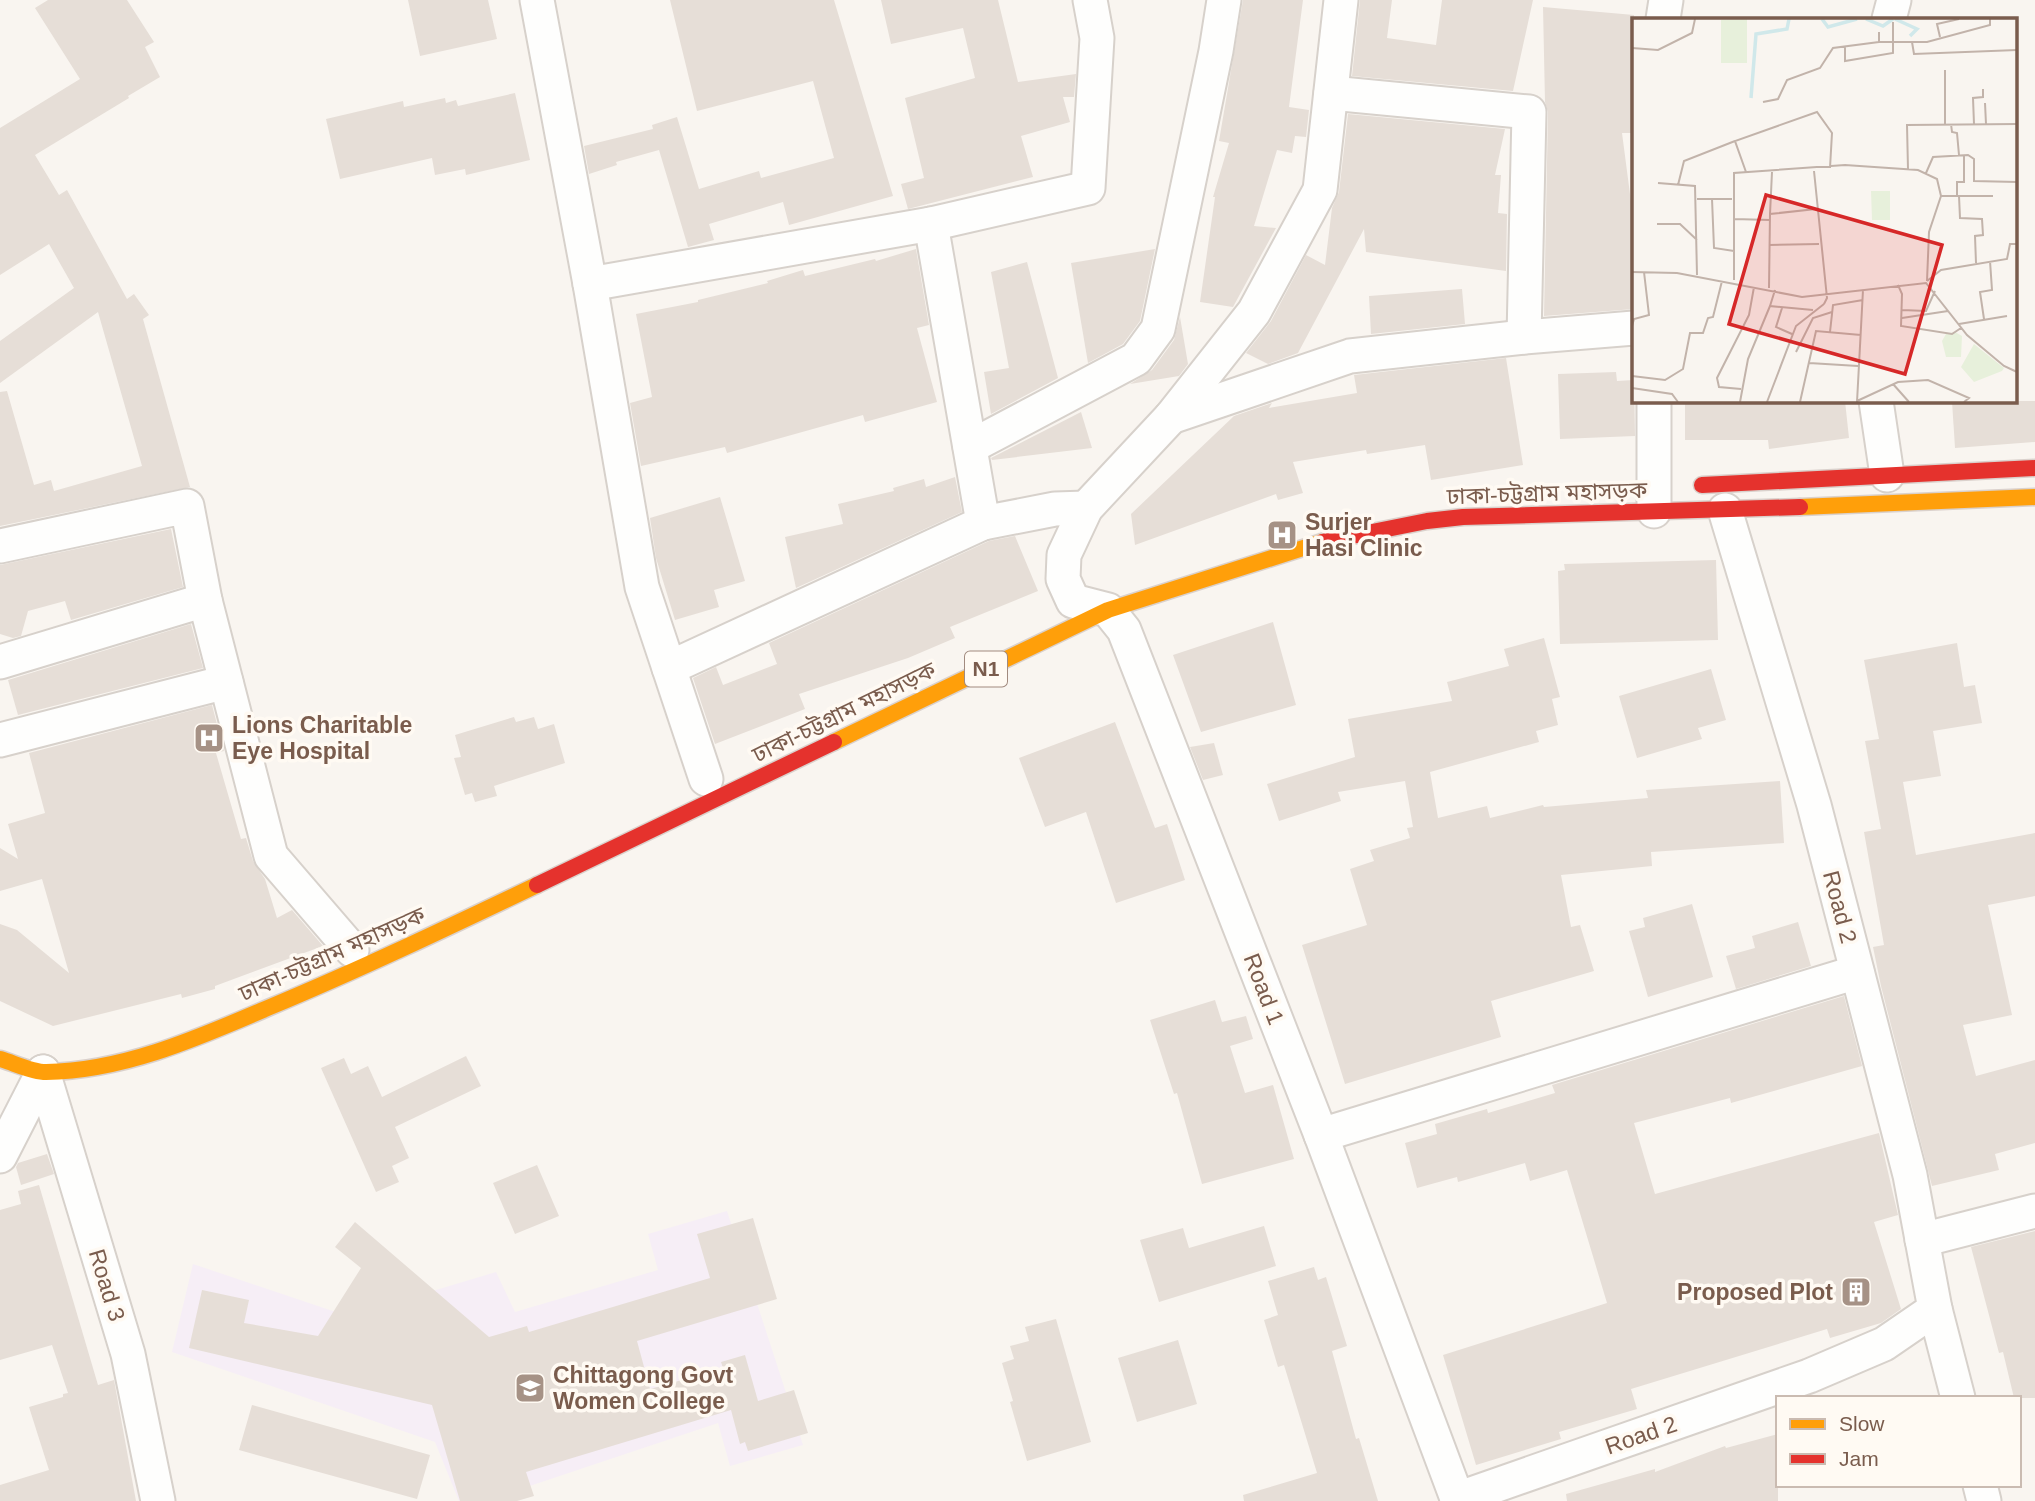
<svg xmlns="http://www.w3.org/2000/svg" width="2035" height="1501" font-family="Helvetica,'Noto Sans Bengali',sans-serif">
<rect width="100%" height="100%" fill="#f9f5f0"/>
<polygon fill="#f6eef6" points="727,1211 803,1445 730,1466 718,1423 485,1501 459,1501 435,1442 172,1352 193,1264 404,1335 396,1302 496,1272 515,1312 658,1270 648,1234"/>
<g fill="#e6ded7">
<polygon points="48,0 127,0 154,42 145,47 160,77 128,96 129,98 35,155 59,195 67,190 127,299 134,294 149,315 143,319 190,487 0,526 0,392 7,391 34,485 51,480 54,491 142,466 98,312 0,383 0,341 74,288 49,244 0,275 0,128 80,79 35,8"/>
<polygon points="408,0 488,0 497,39 420,56"/>
<polygon points="670,0 834,0 893,196 789,225 783,202 709,224 714,240 688,247 659,150 616,162 617,165 589,174 584,146 653,129 652,125 677,117 699,189 759,171 761,178 834,158 813,81 697,111"/>
<polygon points="881,0 998,0 1018,82 1076,74 1074,97 1063,97 1070,122 1021,136 1033,177 908,209 901,184 924,178 905,98 975,78 963,28 891,44"/>
<polygon points="1243,0 1303,0 1289,107 1309,110 1306,137 1295,136 1292,153 1277,150 1254,226 1276,228 1233,307 1200,302 1215,197 1213,197 1229,143 1219,141"/>
<polygon points="1360,0 1392,0 1387,38 1436,45 1442,0 1533,0 1513,91 1352,76"/>
<polygon points="1543,7 1634,15 1634,133 1622,133 1633,217 1631,279 1633,279 1634,309 1544,316 1548,112 1545,102"/>
<polygon points="515,93 530,160 466,175 465,169 435,175 432,158 340,179 326,119 403,101 404,107 445,98 446,103 456,100 458,106"/>
<polygon points="1348,114 1505,129 1495,175 1501,175 1498,213 1507,214 1506,271 1366,252 1364,229 1298,353 1268,364 1246,353 1271,321 1306,255 1325,265 1332,208 1339,192"/>
<polygon points="916,249 929,325 917,328 937,402 865,422 863,415 727,453 725,447 641,466 630,403 652,397 636,314 698,302 698,300 768,283 767,281 803,270 805,276 875,259 876,261"/>
<polygon points="1155,249 1140,321 1123,344 1088,363 1071,263"/>
<polygon points="1027,262 1058,378 991,414 984,372 1009,368 991,272"/>
<polygon points="1462,289 1465,324 1371,334 1369,296"/>
<polygon points="1180,317 1188,364 1179,376 1130,384 1152,370 1174,340"/>
<polygon points="1506,358 1523,465 1431,480 1425,445 1367,454 1366,450 1293,462 1303,493 1278,500 1276,494 1135,545 1131,514 1234,416 1272,403 1269,408 1357,393 1354,375"/>
<polygon points="1616,372 1617,381 1634,380 1635,436 1560,439 1558,374"/>
<polygon points="1685,401 1845,401 1849,438 1769,449 1768,440 1685,440"/>
<polygon points="1952,401 2035,401 2035,442 1955,448"/>
<polygon points="1081,412 1092,448 992,460 991,458"/>
<polygon points="955,477 962,512 796,588 785,537 843,524 838,504 894,491 893,488 924,479 926,487"/>
<polygon points="720,497 745,581 714,590 719,607 675,620 656,558 650,518"/>
<polygon points="171,529 183,587 71,620 65,601 28,611 21,636 13,638 0,634 0,565"/>
<polygon points="1015,536 1038,591 950,627 955,638 908,658 799,694 805,709 715,744 693,678 716,667 723,685 777,664 769,643 989,541"/>
<polygon points="1716,560 1718,640 1560,644 1558,571 1565,570 1564,564"/>
<polygon points="1273,622 1296,705 1201,732 1173,655"/>
<polygon points="191,624 203,668 18,715 8,680"/>
<polygon points="1544,638 1560,697 1552,699 1558,725 1536,731 1539,742 1430,772 1438,818 1487,806 1490,818 1543,805 1544,807 1648,798 1646,790 1780,781 1784,843 1651,852 1652,866 1561,875 1571,927 1580,925 1594,971 1491,1001 1501,1037 1345,1084 1302,945 1367,925 1350,869 1374,861 1370,850 1410,838 1407,828 1413,827 1405,781 1338,792 1341,801 1279,821 1267,784 1355,757 1348,719 1452,701 1447,682 1509,666 1504,649"/>
<polygon points="1957,643 1964,687 1975,685 1982,723 1933,731 1941,776 1903,782 1916,855 2035,833 2035,896 1988,905 2012,1015 1963,1025 1976,1076 2035,1060 2035,1143 1995,1154 1999,1170 1932,1186 1881,986 1873,947 1884,945 1864,832 1881,829 1865,741 1879,739 1864,660"/>
<polygon points="1711,669 1726,720 1698,728 1702,739 1637,758 1619,696"/>
<polygon points="212,705 224,751 216,753 241,839 246,838 253,861 265,879 277,918 292,910 323,946 215,986 215,989 182,998 181,994 53,1026 0,1001 0,924 17,930 69,973 42,879 0,891 0,848 18,859 8,824 45,813 29,753"/>
<polygon points="514,717 516,722 534,717 538,729 554,724 565,763 494,786 497,796 475,802 472,793 465,795 454,758 461,757 455,735"/>
<polygon points="1115,722 1155,828 1167,824 1185,880 1116,903 1086,812 1045,827 1019,758"/>
<polygon points="1214,743 1223,775 1203,780 1190,747"/>
<polygon points="1692,904 1713,977 1648,997 1629,931 1645,927 1643,918"/>
<polygon points="1798,922 1811,966 1736,989 1726,956 1755,948 1752,936"/>
<polygon points="1844,996 1862,1066 1731,1103 1730,1098 1634,1123 1655,1194 1879,1133 1898,1215 1874,1222 1901,1309 1881,1323 1830,1338 1827,1329 1631,1389 1637,1409 1559,1432 1561,1439 1476,1465 1443,1355 1607,1303 1567,1170 1530,1181 1525,1163 1458,1182 1457,1177 1417,1188 1405,1143 1437,1134 1435,1124 1487,1109 1488,1113 1555,1093 1552,1085"/>
<polygon points="1215,1000 1222,1022 1246,1016 1253,1039 1230,1046 1245,1093 1273,1085 1294,1159 1202,1184 1177,1093 1174,1094 1150,1020"/>
<polygon points="466,1056 481,1086 395,1127 409,1158 392,1166 399,1182 376,1192 321,1068 344,1058 351,1074 368,1066 382,1097"/>
<polygon points="47,1154 54,1174 21,1185 16,1167 18,1163"/>
<polygon points="537,1165 559,1216 515,1234 493,1183"/>
<polygon points="39,1185 98,1385 114,1380 136,1501 0,1501 0,1485 49,1470 29,1407 63,1397 63,1394 68,1393 52,1345 0,1360 0,1210 21,1204 18,1191"/>
<polygon points="753,1218 777,1299 637,1341 650,1389 717,1370 723,1368 721,1362 745,1355 758,1401 794,1390 808,1433 748,1451 745,1442 740,1444 731,1410 526,1472 534,1496 517,1501 460,1501 432,1405 189,1348 202,1290 249,1300 244,1323 318,1336 361,1268 335,1247 355,1222 489,1337 527,1326 529,1332 710,1278 697,1234"/>
<polygon points="1264,1226 1276,1266 1159,1302 1140,1240 1183,1228 1189,1248"/>
<polygon points="2035,1231 2035,1398 2014,1398 2003,1352 1999,1353 1971,1247"/>
<polygon points="1314,1267 1318,1280 1326,1277 1347,1346 1332,1351 1356,1439 1359,1438 1378,1501 1244,1501 1243,1495 1317,1473 1284,1365 1278,1367 1264,1320 1278,1315 1268,1281"/>
<polygon points="1056,1319 1091,1442 1027,1461 1010,1402 1013,1401 1002,1363 1014,1359 1010,1346 1029,1341 1025,1327"/>
<polygon points="1178,1340 1197,1404 1137,1422 1118,1358"/>
<polygon points="252,1405 430,1455 417,1499 239,1450"/>
<polygon points="1778,1434 1778,1501 1567,1501 1566,1494 1655,1469 1655,1472 1725,1446 1726,1448"/>
</g>
<g fill="none" stroke-linecap="round" stroke-linejoin="round">
<g stroke="#d7d1cb" stroke-width="37">
<g id="street">
<polyline points="537,0 590,284 642,587 706,779"/>
<polyline points="1341,0 1320,190 1254,312 1171,417 1086,508 1064,555 1063,579 1073,601 1108,610 1124,630 1321,1135 1458,1501"/>
<polyline points="1663,19 1666,0"/>
<polyline points="1889,19 1894,0"/>
<polyline points="1331,93 1529,112 1524,337"/>
<polyline points="590,284 931,224 1088,188 1097,38 1090,0"/>
<polyline points="1876,401 1887,475"/>
<polyline points="1171,417 1350,356 1524,337 1634,328"/>
<polyline points="970,447 1136,359 1158,329 1216,51 1224,0"/>
<polyline points="1654,511 1654,401"/>
<polyline points="983,523 1055,509 1086,508"/>
<polyline points="0,546 187,506 205,600 271,856 352,950"/>
<polyline points="0,662 205,600"/>
<polyline points="669,668 983,523 931,224"/>
<polyline points="0,740 226,682"/>
<polyline points="43,1072 128,1354 158,1501"/>
<polyline points="1321,1135 1857,972"/>
<polyline points="0,1156 43,1072"/>
<polyline points="1922,1240 2035,1211"/>
<polyline points="1935,1309 1958,1398"/>
<polyline points="1980,1485 1984,1501"/>
<polyline points="1457,1499 1809,1376 1884,1344 1935,1309 1910,1175 1814,805 1725,510"/>
</g>
</g>
<g stroke="#dad1cc" stroke-width="19">
<g id="slow">
<polyline points="1800,507 2035,497"/>
<polyline points="834,742 1108,610 1322,542"/>
<path d="M0,1059C14,1063 32,1072 46,1072C124,1071 200,1037 270,1007C361,969 449,927 537,885"/>
</g>
</g>
<g stroke="#dad1cc" stroke-width="19">
<g id="jam">
<polyline points="1702,485 2035,468"/>
<polyline points="1322,542 1427,521 1463,517 1800,507"/>
<polyline points="537,885 834,742"/>
</g>
</g>
<use href="#street" stroke="#fefefd" stroke-width="33"/>
<use href="#slow" stroke="#ff9f0a" stroke-width="16"/>
<use href="#jam" stroke="#e5322d" stroke-width="16"/>
</g>
<defs>
<g id="hospital-square" transform="scale(1.575)"><rect x="-9" y="-9" width="18" height="18" rx="4" fill="#a69286" stroke="#fffaf3"/><path d="M-5-5h3v3.5h4V-5h3V5h-3V1.5h-4V5h-3Z" fill="#fff"/></g>
<g id="building-square" transform="scale(1.575)"><rect x="-9" y="-9" width="18" height="18" rx="4" fill="#a69286" stroke="#fffaf3"/><path d="M-4-6H4V6H1V3H-1V6H-4ZM-2.5-4.3h1.7v1.8h-1.7ZM.8-4.3h1.7v1.8H.8ZM-2.5-1h1.7V.8h-1.7ZM.8-1h1.7V.8H.8Z" fill="#fff"/></g>
<g id="university-square" transform="scale(1.575)"><rect x="-9" y="-9" width="18" height="18" rx="4" fill="#a69286" stroke="#fffaf3"/><path d="M0-5L7-2L0 1L-7-2ZM-4 1L0 2.5L4 1V4Q0 6-4 4Z" fill="#fff"/></g>
</defs>
<g fill-rule="evenodd">
<use href="#hospital-square" x="1282" y="535"/>
<use href="#hospital-square" x="209" y="738"/>
<use href="#building-square" x="1856" y="1292"/>
<use href="#university-square" x="530" y="1388"/>
</g>
<g text-anchor="middle" stroke-width="7" stroke-linejoin="round" paint-order="stroke">
<rect fill="#fffaf3" stroke="#a28b7f" stroke-width="2" x="965" y="651.5" width="42" height="35" rx="5"/>
<g font-size="21" font-weight="bold" fill="#7a5c4d">
<text x="986" y="676">N1</text>
</g>
<g font-size="23" fill="#7a5c4d" stroke="#fffaf3">
<text transform="translate(1547 493) rotate(-2)" y="8">ঢাকা-চট্টগ্রাম মহাসড়ক</text>
<text transform="translate(844 712) rotate(-26)" y="8">ঢাকা-চট্টগ্রাম মহাসড়ক</text>
<text transform="translate(1840 907) rotate(75)" y="8">Road 2</text>
<text transform="translate(332 954) rotate(-24)" y="8">ঢাকা-চট্টগ্রাম মহাসড়ক</text>
<text transform="translate(1264 989) rotate(69)" y="8">Road 1</text>
<text transform="translate(107 1285) rotate(73)" y="8">Road 3</text>
<text transform="translate(1641 1435) rotate(-19)" y="8">Road 2</text>
</g>
<g font-size="23" font-weight="bold" fill="#7a5c4d" stroke="#fffaf3" text-anchor="start">
<text x="1305" y="530">Surjer<tspan x="1305" dy="26">Hasi Clinic</tspan></text>
<text x="232" y="733">Lions Charitable<tspan x="232" dy="26">Eye Hospital</tspan></text>
<text x="1833" y="1300" text-anchor="end">Proposed Plot</text>
<text x="553" y="1383">Chittagong Govt<tspan x="553" dy="26">Women College</tspan></text>
</g>
</g>
<g transform="translate(1632 18)">
<rect width="385" height="385" fill="#f9f5f0"/>
<path d="M115,1V45H89V2ZM239,173H258V202H240ZM323,314L330,318L329,339H314L310,323L314,316ZM342,326L372,350L370,353L342,364L329,349Z" fill="#e7f0db"/>
<path fill="none" stroke="#d0e8ea" stroke-width="3.5" d="M190,1L196,9L225,1M234,1L251,8L261,1M263,1L285,11L278,18M119,80L124,16L155,11L157,1"/>
<path fill="none" stroke="#c2b3aa" stroke-width="2" d="M247,14V24H295L358,7V1M308,19L305,6L327,1M280,24L282,36L385,32M213,29V43L261,35V4M0,30L26,32L60,15L63,1M131,84L146,81L155,62L188,50L201,30L247,24M353,85L354,106M319,106L320,114L325,115L327,137M342,106L341,80L351,79V71M313,107V52M276,151L275,107L385,106M182,153L195,280L192,286M114,154L103,123L185,94L200,115L198,150M294,155L301,139L336,137L342,141V163L385,164M26,165L63,168L65,257M46,167L52,143L103,123M309,178H361M325,178V164H332V137M327,178L328,200L350,201L351,217L343,218L344,245M65,181H100M80,181L82,230L102,233M138,196L140,154M102,201L138,202M25,206H48L65,222M137,227L187,226M0,254L45,255L170,279L294,265L335,317L372,348L385,354M102,262V155L213,147L286,152L305,161L309,178L297,214L295,263M295,263L309,252L375,241L378,226H385M266,267L270,276L269,308L320,316L329,310M137,270L138,196L184,191M143,272L138,288L181,292M150,290L144,309L160,316M270,292L294,293L303,273M270,300L316,293M352,301L348,274L360,272L358,243M327,306L375,298M0,308L2,301L17,297L12,254M198,314L201,287L231,282M164,334L181,300L200,294M177,345L226,348M0,358L33,362L51,351L58,315H71L76,300L81,299L90,263M261,366L277,384M0,370L40,376L46,384M109,371L87,369L85,360L117,297L122,269M225,383L266,364L296,362L337,380L332,384M108,384L116,341L138,288M135,384L164,308L192,286M168,384L184,313L229,317M225,384L231,272"/>
<path fill="#d62828" fill-opacity="0.15" stroke="#d62828" stroke-width="3.5" d="M134,177L310,227L273,356L97,306Z"/>
<rect width="385" height="385" fill="none" stroke="#7a5c4d" stroke-width="3.5"/>
</g>
<rect x="1776" y="1396" width="245" height="91" fill="#fffaf3" stroke="#cabbb1" stroke-width="2"/>
<rect x="1790" y="1419" width="35" height="10" fill="#ff9f0a" stroke="#cabbb1" stroke-width="2"/>
<text x="1839" y="1431" font-size="21" fill="#7a5c4d">Slow</text>
<rect x="1790" y="1454" width="35" height="10" fill="#e5322d" stroke="#cabbb1" stroke-width="2"/>
<text x="1839" y="1466" font-size="21" fill="#7a5c4d">Jam</text>
</svg>
